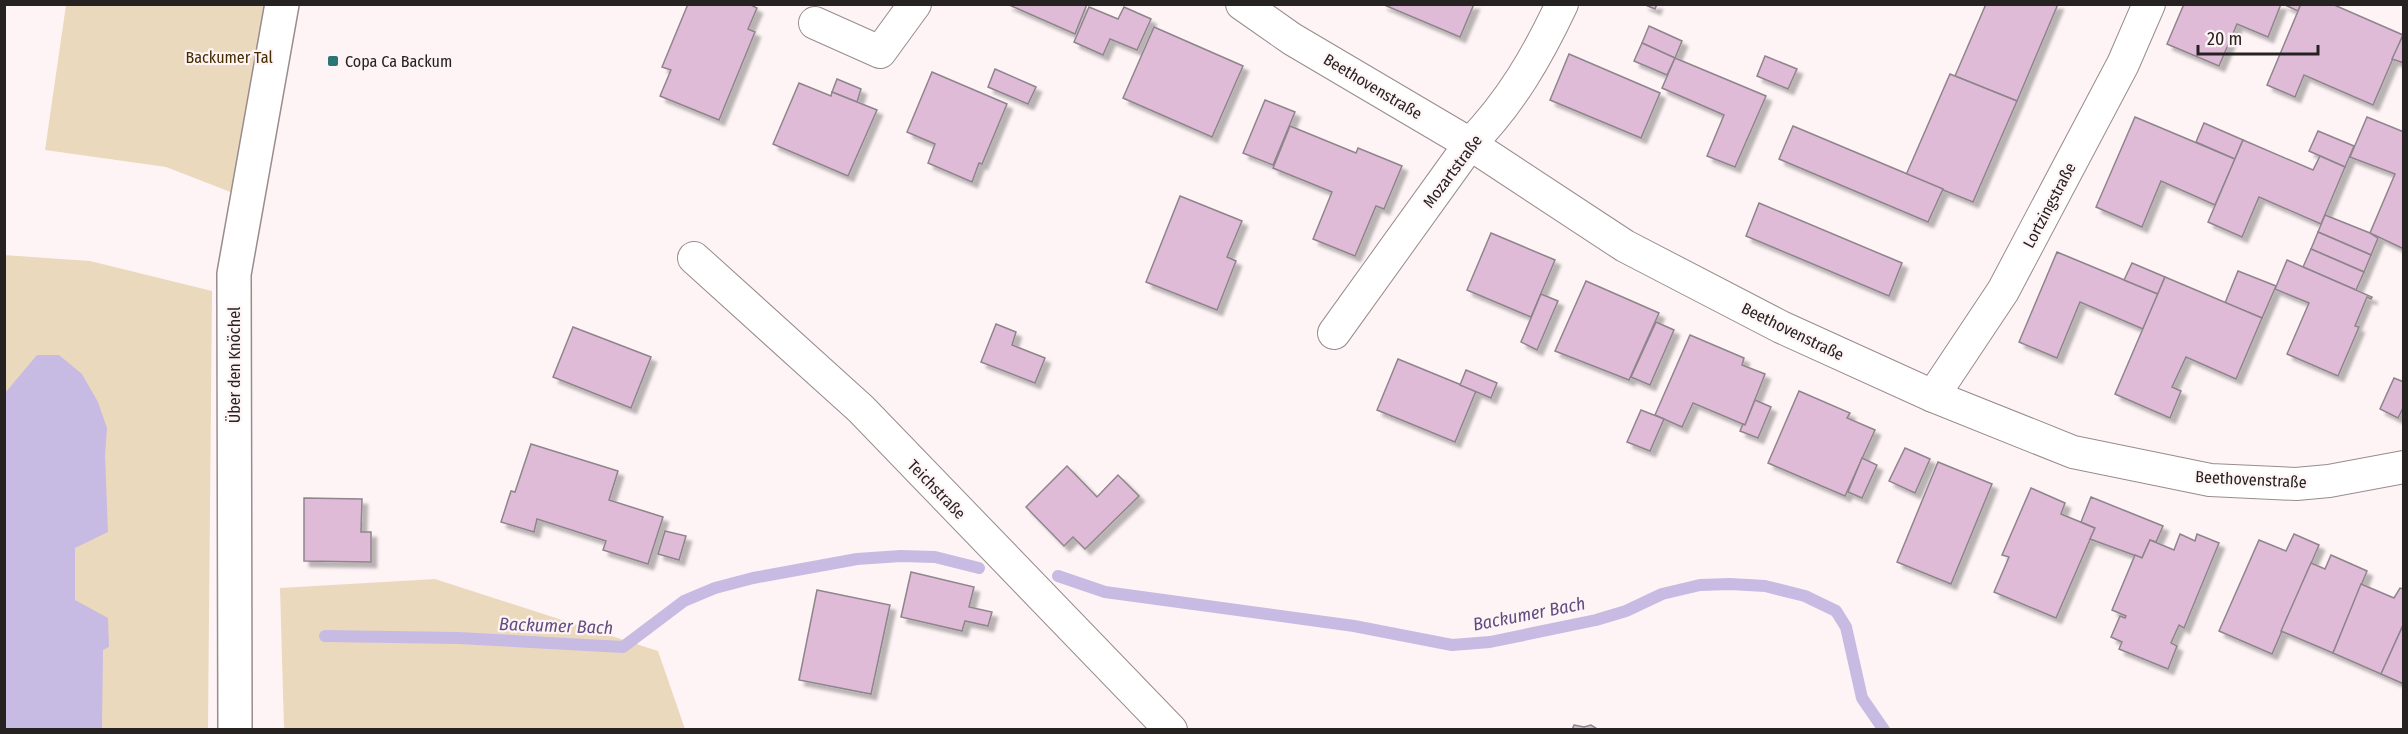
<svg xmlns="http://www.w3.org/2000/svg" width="2408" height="734" font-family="'Fira Sans Condensed',sans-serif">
<defs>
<filter id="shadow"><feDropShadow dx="5.5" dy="5.5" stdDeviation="1.5" flood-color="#0004"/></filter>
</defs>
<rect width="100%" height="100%" fill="#fef4f5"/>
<g fill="#ebd9be">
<polygon points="66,5 287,5 246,198 166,167 45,150"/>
<polygon points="4,255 90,261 212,291 208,729 5,729"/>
<polygon points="435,579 658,651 685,729 284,729 280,588"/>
</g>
<polygon fill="#c7bbe3" points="37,355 59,355 82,374 98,402 107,428 105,455 108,532 75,548 75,600 108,618 109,647 103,650 102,729 5,729 5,393"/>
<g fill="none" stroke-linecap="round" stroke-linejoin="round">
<g stroke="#c7bbe3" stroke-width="12">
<polyline points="1058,576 1105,592 1354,626 1452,645 1490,642 1596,620 1626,611 1662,594 1700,585 1730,584 1765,586 1805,596 1836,611 1846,627 1862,698 1884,730"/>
<polyline points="325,636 458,638 623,647 684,601 715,588 753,578 857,559 901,556 935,557 979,568"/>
</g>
</g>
<g fill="#e0bbd8" stroke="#8e858c" stroke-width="1.5" filter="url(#shadow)">
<polygon points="688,4 749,4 757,8 748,29 755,32 719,120 660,96 671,70 662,67"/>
<polygon points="1007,4 1087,4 1075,34"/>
<polygon points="1382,4 1474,4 1460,37"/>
<polygon points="1643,4 1657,4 1655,9"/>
<polygon points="1986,4 2058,4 2017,101 1955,76"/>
<polygon points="2184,4 2281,4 2268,37 2237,24 2219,66 2167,44"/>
<polygon points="2283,4 2301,4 2298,11"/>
<polygon points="2301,4 2332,4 2403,35 2373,105 2304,75 2295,97 2267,85"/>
<polygon points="1089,7 1118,19 1124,7 1151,19 1137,50 1110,39 1103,55 1074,42"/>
<polygon points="1649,26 1682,41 1675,58 1642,43"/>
<polygon points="1154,27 1243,66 1212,137 1123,98"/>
<polygon points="2404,33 2404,63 2392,59"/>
<polygon points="1642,43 1675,58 1667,75 1634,61"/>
<polygon points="1569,54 1660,93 1641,138 1550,100"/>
<polygon points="1765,56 1797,69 1788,89 1757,76"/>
<polygon points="1675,58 1766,96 1735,167 1707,156 1724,115 1662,88"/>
<polygon points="995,69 1036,87 1028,104 988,87"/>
<polygon points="932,72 1007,104 982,164 979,163 972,182 928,163 935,144 907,132"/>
<polygon points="1950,74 2017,101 1973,202 1906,175"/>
<polygon points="837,79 861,89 857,102 832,92"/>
<polygon points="799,83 831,96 832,92 877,110 848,176 773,144"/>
<polygon points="1265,100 1295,112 1273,165 1243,153"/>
<polygon points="2135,117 2235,159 2215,205 2161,181 2142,227 2096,207"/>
<polygon points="2367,117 2404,132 2404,249 2370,233 2395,174 2350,157"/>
<polygon points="2204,123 2243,140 2235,159 2196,142"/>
<polygon points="1290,126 1356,153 1358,148 1402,166 1384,209 1376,206 1355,256 1313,239 1332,192 1273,168"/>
<polygon points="1793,126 1943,189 1928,222 1779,159"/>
<polygon points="2318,131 2354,146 2345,167 2309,151"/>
<polygon points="2243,140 2313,170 2320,156 2345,167 2321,224 2259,197 2242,237 2208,222"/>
<polygon points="1180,196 1242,221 1227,257 1236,261 1217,310 1146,282"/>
<polygon points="1759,203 1902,263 1889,296 1746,236"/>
<polygon points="2325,215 2370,233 2378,238 2371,255 2318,232"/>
<polygon points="2318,232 2371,255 2364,272 2311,249"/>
<polygon points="1491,233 1555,260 1531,317 1467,290"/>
<polygon points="2311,249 2364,272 2356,290 2303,267"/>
<polygon points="2057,252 2158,294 2143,329 2080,302 2057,358 2019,342"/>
<polygon points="2287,260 2372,297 2371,299 2367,297 2355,326 2359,327 2338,376 2287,354 2309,303 2275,289"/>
<polygon points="2132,263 2165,277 2158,294 2124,280"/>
<polygon points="2238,271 2276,286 2262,318 2225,303"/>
<polygon points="2165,277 2262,318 2236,379 2186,357 2172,387 2181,391 2170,418 2115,394"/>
<polygon points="1586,281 1659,313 1629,380 1555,351"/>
<polygon points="1541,294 1558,301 1537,350 1521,342"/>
<polygon points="1656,322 1674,330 1650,385 1631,377"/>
<polygon points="996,324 1016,332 1012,345 1045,358 1035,383 981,362"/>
<polygon points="573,327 651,357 631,408 553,377"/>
<polygon points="1690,335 1744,358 1742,365 1765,374 1745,425 1693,403 1682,427 1655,415"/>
<polygon points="1398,359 1476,391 1455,442 1377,410"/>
<polygon points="1466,370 1497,383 1491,398 1460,385"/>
<polygon points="2394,378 2404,382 2404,406 2398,418 2380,409"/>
<polygon points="1799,391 1850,413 1847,418 1875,430 1845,496 1768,463"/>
<polygon points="1755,400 1771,407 1758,438 1740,431 1743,424 1745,425"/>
<polygon points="1641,410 1664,419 1650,451 1627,442"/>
<polygon points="531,444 618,471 609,500 663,517 648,564 603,550 606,541 537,519 534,532 501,522 511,491 515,492"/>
<polygon points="1905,448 1930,459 1915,493 1889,481"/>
<polygon points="1862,458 1877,465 1862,498 1848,492"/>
<polygon points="1938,462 1992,484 1951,584 1897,562"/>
<polygon points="1067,466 1097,497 1118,475 1139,496 1085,549 1073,537 1064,546 1026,507"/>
<polygon points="2031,488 2065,503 2061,514 2095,528 2056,618 1994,592 2009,557 2002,555"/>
<polygon points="2091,497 2163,526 2156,542 2150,540 2142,558 2090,539 2095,528 2081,522"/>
<polygon points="304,498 362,499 361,532 371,532 371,562 304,561"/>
<polygon points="665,531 686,536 679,560 658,554"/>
<polygon points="2180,534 2195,541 2197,534 2219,543 2184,628 2179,625 2171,643 2177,646 2168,669 2119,649 2122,642 2111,637 2120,616 2125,618 2126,616 2112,610 2135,555 2142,558 2150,540 2174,550"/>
<polygon points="2294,534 2319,545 2272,654 2219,631 2259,540 2286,551"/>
<polygon points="2331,555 2367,571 2333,653 2281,631 2311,563 2325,569"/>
<polygon points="911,572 974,587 969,607 992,612 988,626 965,621 962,631 901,617"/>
<polygon points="2361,584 2394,598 2400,588 2404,589 2404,623 2381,674 2333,653"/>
<polygon points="817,590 890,605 871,694 799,680"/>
<polygon points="2404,623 2404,684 2381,674"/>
<polygon points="1574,725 1584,727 1591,725 1599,730 1572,730"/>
</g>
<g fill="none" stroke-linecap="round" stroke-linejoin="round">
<g stroke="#988c8d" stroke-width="34">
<g id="minor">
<polyline points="1242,4 1292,39 1470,144 1625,246 1781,327 1933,396 2073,452 2210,480 2296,484 2329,481 2404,467"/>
<polyline points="815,23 880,52 915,4"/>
<polyline points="694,258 861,409 1171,730"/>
<path d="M1334,333L1470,144C1511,102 1537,57 1562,4"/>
<polyline points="1933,396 2003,291 2123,64 2149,4"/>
</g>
</g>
<g stroke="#988c8d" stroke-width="36">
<polyline id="secondary" points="235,730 234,274 282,4"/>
</g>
<use href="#minor" stroke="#fff" stroke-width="32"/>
<use href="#secondary" stroke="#fff" stroke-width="33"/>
</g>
<rect fill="#2b7576" stroke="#fef4f5" stroke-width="2" x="327" y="55" width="12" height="12" rx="3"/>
<g text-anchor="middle" stroke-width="4.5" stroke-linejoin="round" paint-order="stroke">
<g font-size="16" fill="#452c00" stroke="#fef4f5">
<text x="229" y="63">Backumer Tal</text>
</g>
<g font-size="16" fill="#262222" stroke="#fef4f5" text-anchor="start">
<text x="345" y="67">Copa Ca Backum</text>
</g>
<g font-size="16" fill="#262222" stroke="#fef4f5">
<text transform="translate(1373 86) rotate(31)" y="6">Beethovenstraße</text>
<text transform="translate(1452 171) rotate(-53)" y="6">Mozartstraße</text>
<text transform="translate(2049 205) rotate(-62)" y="6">Lortzingstraße</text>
<text transform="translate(1793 331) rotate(26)" y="6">Beethovenstraße</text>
<text transform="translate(234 365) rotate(-90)" y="6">Über den Knöchel</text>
<text transform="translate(2251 479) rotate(3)" y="6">Beethovenstraße</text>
<text transform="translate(937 489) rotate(46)" y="6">Teichstraße</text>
</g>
<g font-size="18" font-style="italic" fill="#5f4c81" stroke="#fef4f5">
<text transform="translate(1529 614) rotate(-11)" y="6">Backumer Bach</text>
<text transform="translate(556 626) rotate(2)" y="6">Backumer Bach</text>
</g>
</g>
<rect width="2408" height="734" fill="none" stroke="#262222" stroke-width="12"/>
<path d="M2198 45v9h120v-9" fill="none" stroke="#262222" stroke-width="3"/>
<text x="2207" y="45" font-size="18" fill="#262222" stroke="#fef4f5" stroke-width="4.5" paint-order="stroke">20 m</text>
</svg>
